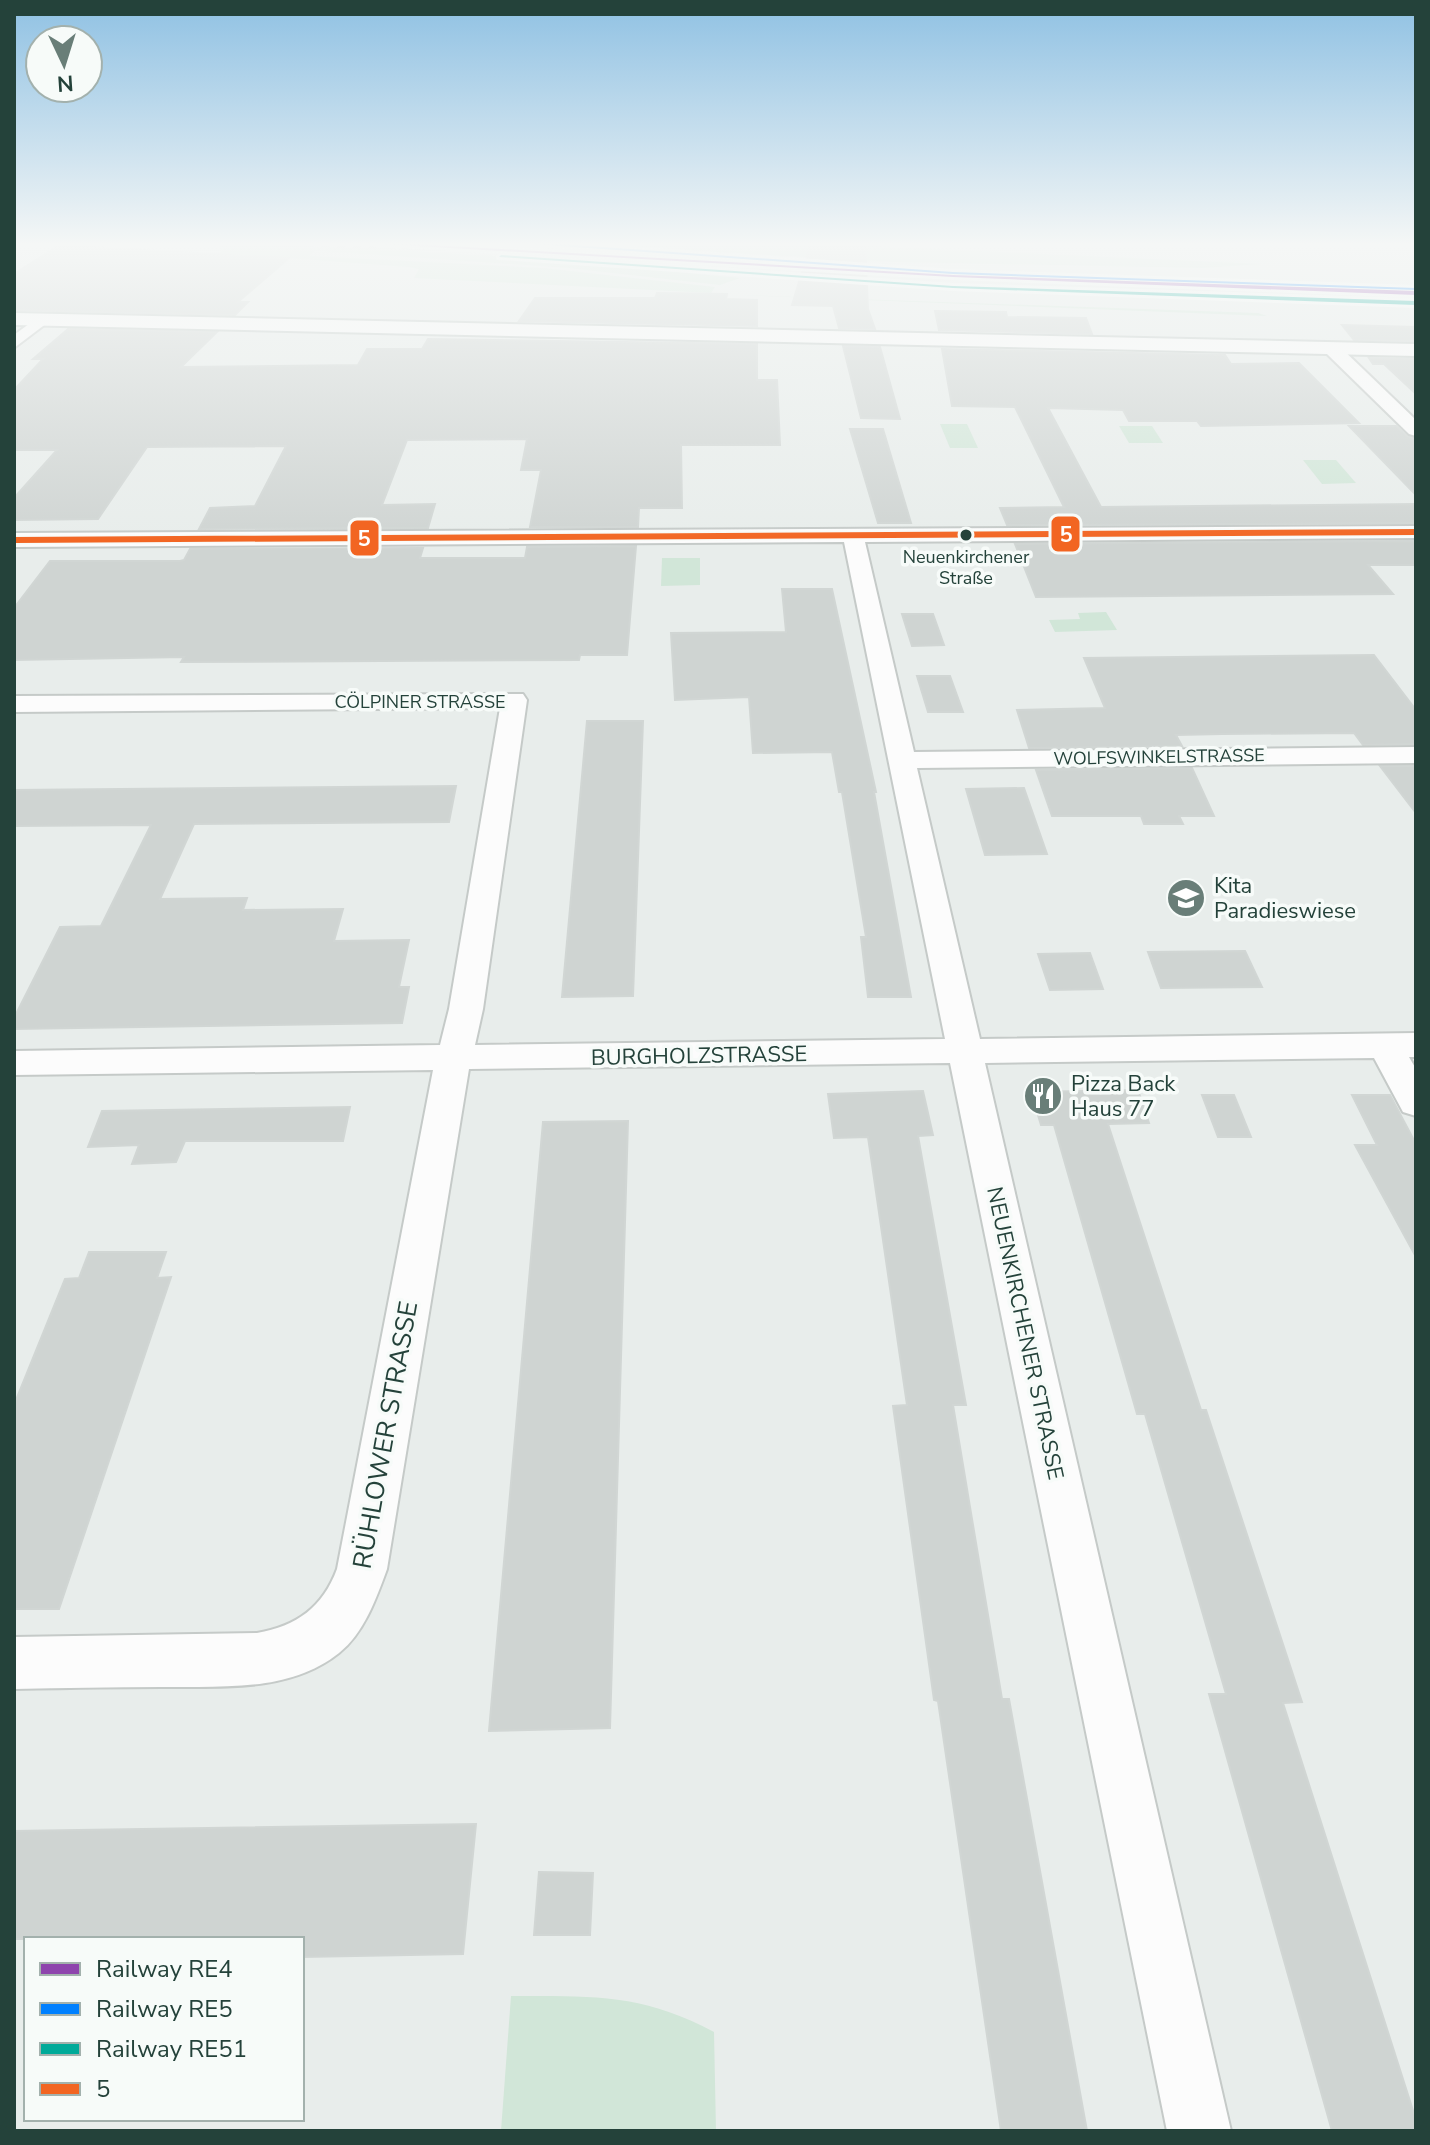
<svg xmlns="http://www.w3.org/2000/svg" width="1430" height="2145" font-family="'Nunito Sans',sans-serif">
<rect width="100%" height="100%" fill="#e8edeb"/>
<g fill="#d1e6d8">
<polygon points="544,242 781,242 1261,264 1203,268 895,262"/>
<polygon points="220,245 324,246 528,258 740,278 720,285 568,268 321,251 315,250 309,256 543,268 715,287 711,293 414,278 419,269 409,267 221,253"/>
<polygon points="740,295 1258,313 1267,316"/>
<polygon points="940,424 967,424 978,448 950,448"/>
<polygon points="1119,426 1152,426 1163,443 1129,443"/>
<polygon points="1303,460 1336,460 1356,483 1322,484"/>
<polygon points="662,558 700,558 700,585 661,586"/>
<polygon points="1106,612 1117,630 1055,632 1049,620 1080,619 1078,613"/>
<path d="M511,1996C590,1996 642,1993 714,2032L716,2131H501Z"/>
</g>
<g fill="#cfd4d2" stroke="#d1d6d4" stroke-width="2">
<polygon points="811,242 865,242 868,309 875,329 839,328 833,306 792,305"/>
<polygon points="58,246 69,246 289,258 238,302 248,302 235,315 14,310 14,274"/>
<polygon points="657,293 727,294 726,299 757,300 757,326 519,321 535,298 655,298"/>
<polygon points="935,311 1006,312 1007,317 1086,318 1092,334 939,330"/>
<polygon points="1342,325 1416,327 1416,341 1354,340"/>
<polygon points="68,329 217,332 181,367 358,365 367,349 422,349 428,339 757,344 757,380 777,380 780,445 681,445 682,508 639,508 638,527 530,527 541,470 521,470 527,439 407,440 382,505 435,504 428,528 199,529 210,508 255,506 286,446 147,447 98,519 14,520 14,498 57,450 14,450 14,390 43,359 33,359"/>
<polygon points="843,346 880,347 900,419 861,418"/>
<polygon points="942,349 1225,355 1231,364 1299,363 1359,423 1201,426 1197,421 1129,421 1123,410 1048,408 1101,507 1416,504 1416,523 1007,525 1000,508 1064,507 1015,407 952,406"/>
<polygon points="1369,358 1416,359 1416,394 1384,364 1373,364"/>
<polygon points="1349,426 1396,426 1407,436 1416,439 1416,495"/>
<polygon points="850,429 883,429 911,523 878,523"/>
<polygon points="1416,541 1416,565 1368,565 1393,594 1036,597 1015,544"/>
<polygon points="636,546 627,655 580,655 579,660 382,661 181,662 184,657 14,660 14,608 50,561 180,561 184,560 190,549 423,548 420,558 525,558 527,547"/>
<polygon points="782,589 832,589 876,792 874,792 911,997 868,997 861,937 866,937 842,792 839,792 832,752 753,753 749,697 675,700 671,633 786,632"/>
<polygon points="902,614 933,614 944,645 912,646"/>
<polygon points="1374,655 1416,710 1416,744 1363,745 1354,733 1222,734 1176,735 1182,746 1029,748 1017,710 1105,708 1084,658"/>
<polygon points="917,676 950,676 963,712 928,712"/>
<polygon points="587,721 643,721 633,996 562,997"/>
<polygon points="1380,766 1416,766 1416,813"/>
<polygon points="1192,768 1214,816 1179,816 1183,824 1144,824 1141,816 1052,816 1036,770"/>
<polygon points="456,786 449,822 194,824 160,899 247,898 243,910 343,909 334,941 409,940 399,987 409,987 402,1023 14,1029 14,1018 60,927 101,926 151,825 14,826 14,790"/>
<polygon points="1024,788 1047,854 985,855 966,789"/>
<polygon points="1245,951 1262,987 1161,988 1148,952"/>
<polygon points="1090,953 1103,989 1050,990 1038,954"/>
<polygon points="1138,1090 1149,1123 1108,1124 1201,1410 1206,1410 1302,1702 1283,1703 1416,2120 1416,2131 1332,2131 1209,1694 1226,1694 1145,1414 1137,1414 1054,1125 1041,1125 1031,1092"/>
<polygon points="923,1091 933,1135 918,1136 966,1405 953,1405 1002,1699 1009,1699 1087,2131 1001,2131 938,1701 934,1700 893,1406 907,1405 868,1137 834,1138 828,1094"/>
<polygon points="1202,1095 1234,1095 1251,1137 1218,1137"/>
<polygon points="1352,1095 1390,1095 1416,1144 1416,1257 1355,1145 1377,1145"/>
<polygon points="350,1107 343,1141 185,1141 176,1162 132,1164 139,1145 88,1147 102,1111"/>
<polygon points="628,1121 610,1728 489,1731 543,1122"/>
<polygon points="89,1252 166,1252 157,1278 171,1277 59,1609 14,1609 14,1405 65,1279 79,1278"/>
<polygon points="476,1824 463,1954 302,1957 302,1939 14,1939 14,1831"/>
<polygon points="539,1872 593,1873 590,1935 534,1935"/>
</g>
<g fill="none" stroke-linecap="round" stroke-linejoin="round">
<g stroke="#c5cac8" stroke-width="4">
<g id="minor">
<polygon points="41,315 47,317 47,323 14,348 14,335"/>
<polygon points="1332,344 1338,345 1416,420 1416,436 1409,434 1326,353 1324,349 1326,345"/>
<path d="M1416,526V538L865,542L914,752L1416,747V763L917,768L980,1039L1416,1033V1057H1409L1416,1069V1116L1403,1112L1374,1058L985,1063L1231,2131H1167L950,1063L469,1069L387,1569C376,1599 364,1633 339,1653C289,1693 221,1686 161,1687C112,1687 63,1688 14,1689V1637L257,1633C297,1626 323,1607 337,1569L433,1070L14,1075V1051L440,1045L449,1009L500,708L14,712V696L523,694L527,700L483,1009L475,1045L945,1039L844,542L14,547V533Z"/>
</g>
</g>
<g stroke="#c3cbc8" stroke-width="4">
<polygon id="secondary" points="14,313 1416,344 1416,356 14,325"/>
</g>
<use href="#minor" fill="#fcfcfc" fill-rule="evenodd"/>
<use href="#secondary" fill="#fcfcfc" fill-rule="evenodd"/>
<g stroke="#c9cdcc" stroke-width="4">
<polyline id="rail" points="185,242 466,249"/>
</g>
<use href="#rail" stroke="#f7fbf9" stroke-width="3" stroke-dasharray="8" stroke-linecap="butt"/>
<g stroke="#f7fbf9" stroke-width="9">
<polyline id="bus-1" points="14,540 1416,532"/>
</g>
<use href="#bus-1" stroke="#f26522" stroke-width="6"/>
<g stroke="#f7fbf9" stroke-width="6">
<polygon id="rail-1" points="380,242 953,275 1416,291 1416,295 953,277 347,242"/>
</g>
<g stroke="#f7fbf9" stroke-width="6">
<polygon id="rail-2" points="533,242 953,272 1416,288 1416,290 953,274 506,242"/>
</g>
<g stroke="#f7fbf9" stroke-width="6">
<polygon id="rail-3" points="501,255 953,286 1416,301 1416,305 953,288 499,257"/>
</g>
<use href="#rail-1" fill="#8e44ad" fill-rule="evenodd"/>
<use href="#rail-2" fill="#0080ff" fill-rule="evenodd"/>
<use href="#rail-3" fill="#0a9" fill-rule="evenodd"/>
</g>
<linearGradient id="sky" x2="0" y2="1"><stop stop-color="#8fc1e3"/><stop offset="0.45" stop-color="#f5f7f6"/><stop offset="1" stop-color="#f5f7f6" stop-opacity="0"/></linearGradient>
<rect width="1430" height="543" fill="url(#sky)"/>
<defs>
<g id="school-disc" transform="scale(2)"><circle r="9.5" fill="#697e78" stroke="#f7fbf9"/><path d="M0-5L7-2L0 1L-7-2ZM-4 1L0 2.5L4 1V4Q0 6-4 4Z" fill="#fff"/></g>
<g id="restaurant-disc" transform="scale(2)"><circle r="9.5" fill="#697e78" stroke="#f7fbf9"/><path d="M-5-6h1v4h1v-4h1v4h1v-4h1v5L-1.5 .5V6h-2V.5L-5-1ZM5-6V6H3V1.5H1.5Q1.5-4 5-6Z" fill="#fff"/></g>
</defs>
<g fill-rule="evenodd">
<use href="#school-disc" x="1186" y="898"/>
<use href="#restaurant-disc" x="1043" y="1096"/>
</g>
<circle fill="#24423a" stroke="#f7fbf9" stroke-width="3" cx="966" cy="535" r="7"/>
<g text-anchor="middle" stroke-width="7" stroke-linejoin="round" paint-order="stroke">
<g font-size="18" fill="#24423a" stroke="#f7fbf9">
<text x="966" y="563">Neuenkirchener<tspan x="966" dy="21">Straße</tspan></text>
</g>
<g font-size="18" fill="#24423a" stroke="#f7fbf9">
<text x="420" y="708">CÖLPINER STRASSE</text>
<text transform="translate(1159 757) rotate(-1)" y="6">WOLFSWINKELSTRASSE</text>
</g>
<g font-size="22" fill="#24423a" stroke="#f7fbf9" text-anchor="start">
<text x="1214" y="893">Kita<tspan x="1214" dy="25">Paradieswiese</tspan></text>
<text x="1071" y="1091">Pizza Back<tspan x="1071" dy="25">Haus 77</tspan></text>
</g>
<g font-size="22" fill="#24423a" stroke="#f7fbf9">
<text transform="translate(699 1055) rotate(-1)" y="8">BURGHOLZSTRASSE</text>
<text transform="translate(1026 1333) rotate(78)" y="8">NEUENKIRCHENER STRASSE</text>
</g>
<g font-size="26" fill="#24423a" stroke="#f7fbf9">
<text transform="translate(385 1435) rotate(-80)" y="9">RÜHLOWER STRASSE</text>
</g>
</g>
<g stroke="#f7fbf9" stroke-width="3">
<rect x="1050" y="515" width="31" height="38" rx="8" fill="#f26522"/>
<rect x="349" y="519" width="31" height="38" rx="8" fill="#f26522"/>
</g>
<g font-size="22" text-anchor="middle" font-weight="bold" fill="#fff">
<text x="1066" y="542">5</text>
<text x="364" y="546">5</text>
</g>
<rect width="1430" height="2145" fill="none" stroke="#24423a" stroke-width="32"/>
<rect x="24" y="1937" width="280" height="184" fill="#f7fbf9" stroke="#a3b1ad" stroke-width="2"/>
<rect x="40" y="1963" width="40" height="12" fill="#8e44ad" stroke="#a3b1ad" stroke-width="2"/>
<text x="96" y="1977" font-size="24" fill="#24423a">Railway RE4</text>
<rect x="40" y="2003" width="40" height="12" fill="#0080ff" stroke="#a3b1ad" stroke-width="2"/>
<text x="96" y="2017" font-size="24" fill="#24423a">Railway RE5</text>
<rect x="40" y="2043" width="40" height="12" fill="#00aa99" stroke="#a3b1ad" stroke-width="2"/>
<text x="96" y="2057" font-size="24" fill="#24423a">Railway RE51</text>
<rect x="40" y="2083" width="40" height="12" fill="#f26522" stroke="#a3b1ad" stroke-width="2"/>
<text x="96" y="2097" font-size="24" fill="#24423a">5</text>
<g transform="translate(64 64) rotate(176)"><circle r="38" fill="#f7fbf9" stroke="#a3b1ad" stroke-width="2"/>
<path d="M0-6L14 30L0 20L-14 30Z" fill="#697e78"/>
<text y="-12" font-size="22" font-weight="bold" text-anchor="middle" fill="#24423a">N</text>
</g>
</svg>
